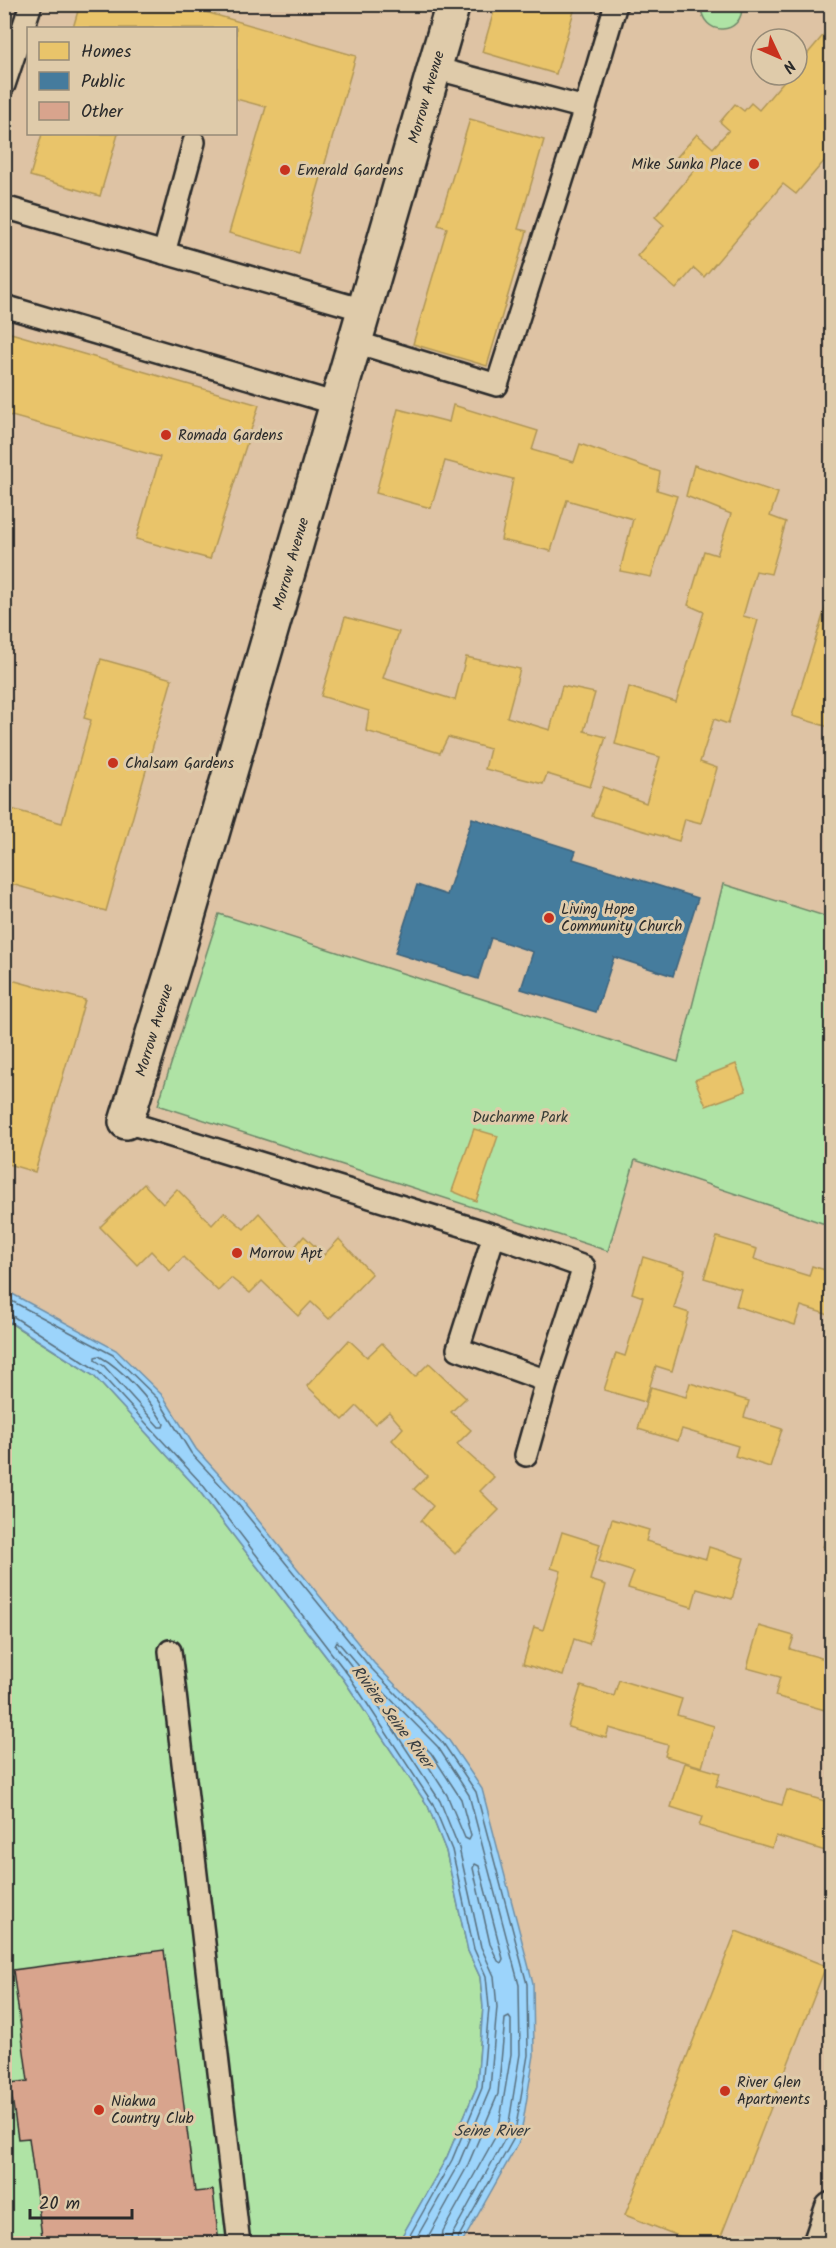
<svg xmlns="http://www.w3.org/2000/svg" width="836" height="2248" font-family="Kalam,sans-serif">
<rect width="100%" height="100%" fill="#dec3a4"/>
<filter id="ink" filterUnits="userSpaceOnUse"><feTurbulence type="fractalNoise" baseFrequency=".0167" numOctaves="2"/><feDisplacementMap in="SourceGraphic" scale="12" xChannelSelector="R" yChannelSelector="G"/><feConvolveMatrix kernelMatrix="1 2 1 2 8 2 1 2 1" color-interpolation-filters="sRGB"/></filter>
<g filter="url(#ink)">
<g fill="#afe3a5" stroke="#6d8768" stroke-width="1.5">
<path d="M701,5H742C744,36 701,38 701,5Z"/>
<polygon points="723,884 831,918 831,1226 635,1160 608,1251 158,1105 219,914 678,1062"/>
<polygon points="4,1319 94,1376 197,1488 344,1680 428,1806 446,1851 468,1951 480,1977 483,2007 477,2086 447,2157 398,2243 5,2243"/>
</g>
<polygon fill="#9cd4fb" stroke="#6f90a8" stroke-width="1.5" points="5,1290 116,1350 163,1396 196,1449 241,1499 374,1663 448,1739 482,1789 533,1983 534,2055 520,2140 462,2243 398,2243 447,2157 477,2086 483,2007 480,1977 468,1951 446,1851 428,1806 344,1680 197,1488 94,1376 5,1319"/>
<g fill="#e9c46a" stroke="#b09657" stroke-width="1.5">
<polygon points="80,4 178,4 356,56 299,253 229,233 266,107 236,99 236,28 73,28"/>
<polygon points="496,4 576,4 556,74 482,52"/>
<polygon points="832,25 832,152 796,194 783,184 704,277 694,268 676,289 637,256 664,225 655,217 694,171 677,157 697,134 713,148 729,130 720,122 735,104 744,111 751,103 759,110 789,75 797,75 797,66"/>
<polygon points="470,119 544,140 518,229 527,231 487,366 413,344 447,228 438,225"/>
<polygon points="42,134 118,134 100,196 30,176"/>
<polygon points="4,331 259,405 210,559 136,539 160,457 4,414"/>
<polygon points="453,405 538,431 532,450 574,462 580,444 660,472 657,490 677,496 651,577 620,571 633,519 567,500 551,551 501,540 513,479 445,461 431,508 376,493 398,409 449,422"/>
<polygon points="694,465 778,493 770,516 786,522 771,574 756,571 743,616 758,620 728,724 714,719 700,762 717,768 701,823 685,819 679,841 592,816 603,787 646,803 660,757 615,744 629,687 676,702 704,612 688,605 704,551 717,555 731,514 686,496"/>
<polygon points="832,586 832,728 792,716"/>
<polygon points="345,617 399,632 383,678 455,700 466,657 520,669 507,717 550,730 562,686 595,693 584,731 606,737 590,787 547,774 543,784 485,769 490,749 448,737 440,753 366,731 369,711 321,696"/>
<polygon points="101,659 172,679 106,911 4,882 4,807 62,823 91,720 84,718"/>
<polygon points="4,978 85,1000 35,1172 4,1163"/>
<polygon points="736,1064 746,1091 706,1106 695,1080"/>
<polygon points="474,1129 498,1136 476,1201 452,1191"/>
<polygon points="144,1184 163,1204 177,1189 212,1225 224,1212 244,1229 259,1213 292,1250 304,1236 324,1255 339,1239 372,1274 329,1319 311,1302 298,1316 262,1281 250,1293 231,1278 218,1291 183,1257 170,1271 151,1251 137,1265 100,1227"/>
<polygon points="717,1237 757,1249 754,1259 809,1276 812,1266 832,1272 832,1316 801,1306 795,1325 736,1306 741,1289 704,1278"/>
<polygon points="643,1257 685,1270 674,1308 689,1313 672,1371 656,1366 645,1402 604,1390 616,1353 625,1356 643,1297 632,1293"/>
<polygon points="349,1340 367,1357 382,1343 415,1377 429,1363 466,1398 451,1412 471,1430 457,1444 494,1477 480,1491 499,1510 455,1554 421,1521 433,1506 414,1489 427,1476 392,1440 403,1428 389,1412 375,1424 357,1406 343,1420 307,1386"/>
<polygon points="690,1383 749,1401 744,1417 782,1429 770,1467 735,1456 738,1446 682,1429 678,1441 638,1429 651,1387 686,1397"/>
<polygon points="612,1519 649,1530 646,1541 706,1559 709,1547 744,1558 732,1599 697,1589 692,1607 628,1588 634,1572 599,1561"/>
<polygon points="832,1519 832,1549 823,1547"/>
<polygon points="562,1532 600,1544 590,1580 606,1585 589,1644 574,1639 563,1676 523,1664 534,1627 543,1630 561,1571 551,1568"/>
<polygon points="759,1626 794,1636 790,1649 832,1661 832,1712 775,1696 780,1677 747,1668"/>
<polygon points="619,1680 682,1699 677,1715 714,1726 702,1767 665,1756 668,1745 609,1728 606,1738 568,1727 581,1686 614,1696"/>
<polygon points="685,1763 720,1773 716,1786 782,1805 787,1790 832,1803 832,1853 776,1836 772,1848 699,1826 702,1817 671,1807"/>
<polygon points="736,1931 826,1966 718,2244 699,2244 625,2215"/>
</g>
<polygon fill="#457b9d" stroke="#3d637b" stroke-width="1.5" points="472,818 576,851 573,859 698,898 673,976 614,957 596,1012 521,989 533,952 491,938 478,979 395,953 417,885 447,895"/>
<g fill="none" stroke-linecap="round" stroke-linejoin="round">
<g stroke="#586f7e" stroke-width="1.5">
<polyline points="4,1297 113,1355 158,1399 191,1453 237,1503 370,1667 443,1743 476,1792 527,1984 528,2055 514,2138 458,2238 458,2244"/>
<polyline points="4,1313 11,1315 98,1371 202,1484 349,1676 433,1804 452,1850 474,1949 486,1976 489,2007 482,2088 452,2160 405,2244"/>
<path d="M99,1356C123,1369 150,1400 164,1424L163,1427H159L104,1366L95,1360V1357Z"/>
<polygon points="414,1740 418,1740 431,1753 461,1799 471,1836 469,1840 465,1838 447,1795 414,1744"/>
<polygon points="475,1864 479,1866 503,1959 501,1963 498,1961 490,1944 473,1868"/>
<polyline points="413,2244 459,2163 490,2089 497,2007 494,1976 481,1947 459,1848 440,1801 356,1672 335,1645 337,1641 364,1672 438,1747 469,1795 519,1985 520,2054 507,2135 452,2235 450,2244"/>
<polyline points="424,2244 467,2167 498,2094 505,2019 509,2017 511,2020 511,2054 498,2132 443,2231 441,2244"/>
</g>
</g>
<polygon fill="#d8a48d" stroke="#2b2b2b" stroke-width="1.5" points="164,1950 195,2192 213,2190 219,2244 43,2244 29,2138 18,2139 10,2083 28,2081 13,1970"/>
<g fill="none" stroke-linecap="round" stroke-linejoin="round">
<g stroke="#2b2b2b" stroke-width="26">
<g id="lane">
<polyline points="434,68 585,108 616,4"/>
<polyline points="4,85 31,4"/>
<polyline points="4,207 364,310"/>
<polyline points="164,253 194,142"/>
<polyline points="4,306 337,404"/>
<polyline points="355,342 497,385 585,108"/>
<polyline points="126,1122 494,1235 584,1267 547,1381 526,1455"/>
<polyline points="494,1235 458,1349 547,1381"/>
<polyline points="170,1651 239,2244"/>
</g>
</g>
<g stroke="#2b2b2b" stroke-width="38">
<g id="street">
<path id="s1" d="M126,1122L176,958L453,4"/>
<polyline points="820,2244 832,2209"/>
</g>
</g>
<use href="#lane" stroke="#dfcbaa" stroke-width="21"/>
<use href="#street" stroke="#dfcbaa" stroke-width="33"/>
</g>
</g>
<g fill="#c8321e" stroke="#dfcbaa" stroke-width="2">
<circle cx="754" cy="164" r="6"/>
<circle cx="285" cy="170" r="6"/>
<circle cx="166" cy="435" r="6"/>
<circle cx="113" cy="763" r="6"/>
<circle cx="549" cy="918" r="6"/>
<circle cx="237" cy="1253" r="6"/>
<circle cx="725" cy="2091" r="6"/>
<circle cx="99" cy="2110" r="6"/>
</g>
<g text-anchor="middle" stroke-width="6" stroke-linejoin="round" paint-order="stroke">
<g font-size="15" fill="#2b2b2b" stroke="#dfcbaa">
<text dy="5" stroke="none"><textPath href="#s1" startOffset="1068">Morrow Avenue</textPath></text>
<text dy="5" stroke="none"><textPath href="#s1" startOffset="582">Morrow Avenue</textPath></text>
<text dy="5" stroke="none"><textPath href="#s1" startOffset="96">Morrow Avenue</textPath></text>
</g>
<g font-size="15" fill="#2b2b2b" stroke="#dfcbaa" text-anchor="start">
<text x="742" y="169" text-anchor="end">Mike Sunka Place</text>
<text x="297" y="175">Emerald Gardens</text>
<text x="178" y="440">Romada Gardens</text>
<text x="125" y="768">Chalsam Gardens</text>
<text x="561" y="914">Living Hope<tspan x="561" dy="17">Community Church</tspan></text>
<text x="249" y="1258">Morrow Apt</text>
<text x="737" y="2087">River Glen<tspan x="737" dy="17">Apartments</tspan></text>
<text x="111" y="2106">Niakwa<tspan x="111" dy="17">Country Club</tspan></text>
</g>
<g font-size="15" fill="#383d37" stroke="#dfcbaa">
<text x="520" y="1122">Ducharme Park</text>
</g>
<g font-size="16" font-style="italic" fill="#363c40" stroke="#dfcbaa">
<text transform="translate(393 1716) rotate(53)" y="6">Rivière Seine River</text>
<text x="491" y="2136">Seine River</text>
</g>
</g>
<rect width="836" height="2248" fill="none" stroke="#dfcbaa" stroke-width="24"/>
<rect x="12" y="12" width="812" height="2224" fill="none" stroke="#2b2b2b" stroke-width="2" filter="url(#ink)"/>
<rect x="27" y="27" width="210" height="108" fill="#dfcbaa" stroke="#978b77" stroke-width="1.5"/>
<rect x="39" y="42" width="30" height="18" fill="#e9c46a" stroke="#978b77" stroke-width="1.5"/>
<text x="81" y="57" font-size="18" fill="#2b2b2b">Homes</text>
<rect x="39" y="72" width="30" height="18" fill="#457b9d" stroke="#978b77" stroke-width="1.5"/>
<text x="81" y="87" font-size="18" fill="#2b2b2b">Public</text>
<rect x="39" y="102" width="30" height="18" fill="#d8a48d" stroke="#978b77" stroke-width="1.5"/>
<text x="81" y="117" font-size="18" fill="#2b2b2b">Other</text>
<g transform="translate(779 57) rotate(134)"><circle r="28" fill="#dfcbaa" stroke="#978b77" stroke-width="1.5"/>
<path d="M0-4.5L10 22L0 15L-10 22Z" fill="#c8321e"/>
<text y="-9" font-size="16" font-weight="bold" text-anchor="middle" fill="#2b2b2b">N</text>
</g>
<path d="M30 2209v9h102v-9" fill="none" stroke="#2b2b2b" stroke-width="3"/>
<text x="39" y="2209" font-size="18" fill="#2b2b2b" stroke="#dfcbaa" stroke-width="4.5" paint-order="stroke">20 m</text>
</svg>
